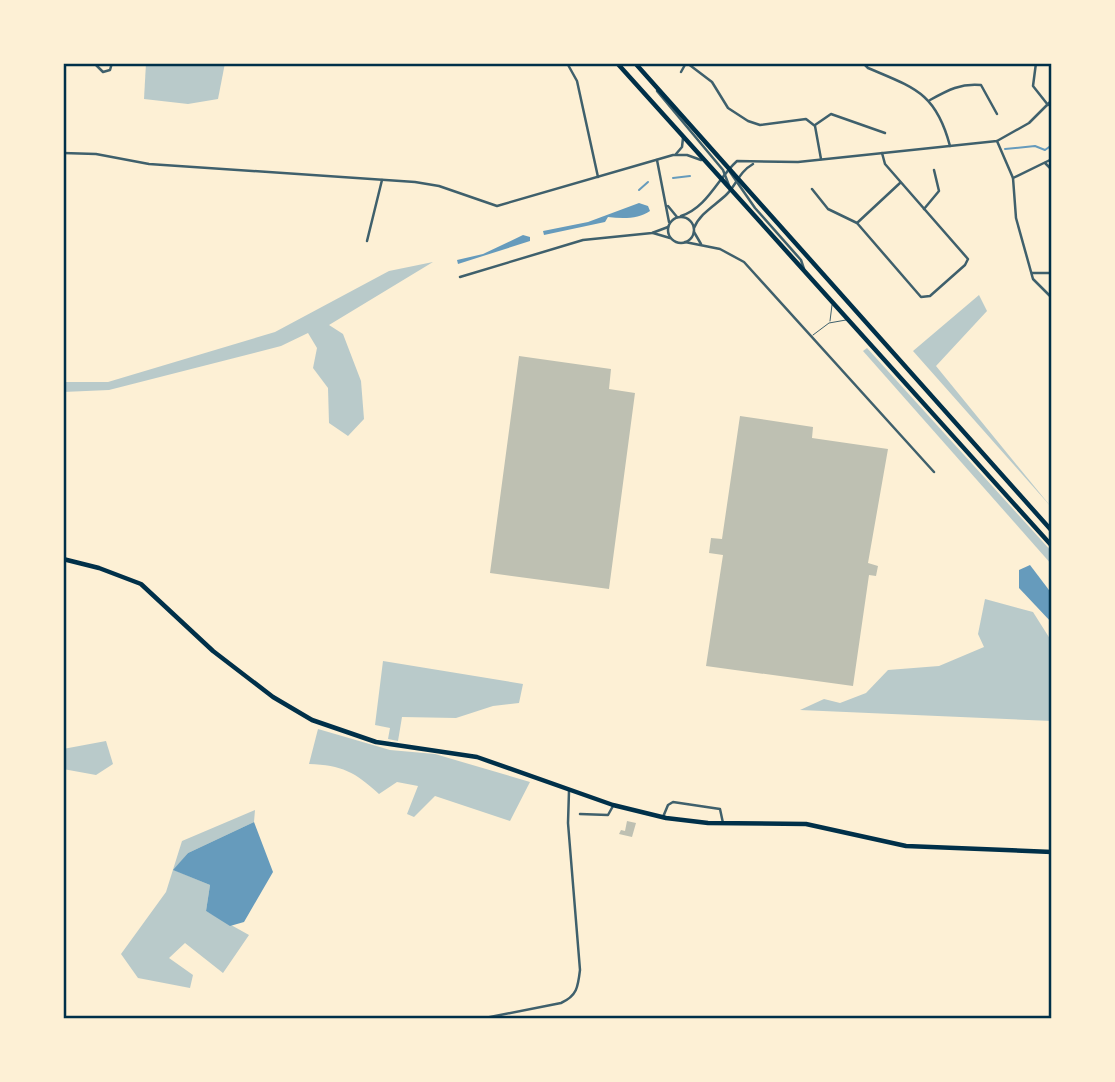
<svg xmlns="http://www.w3.org/2000/svg" width="1115" height="1082" font-family="'Open Sans',sans-serif">
<rect width="100%" height="100%" fill="#fdf0d5"/>
<g fill="#b9caca">
<polygon points="146,63 225,63 218,99 188,104 144,99"/>
<polygon points="433,262 329,325 343,334 361,381 364,419 348,436 329,423 328,388 313,368 317,348 308,333 281,346 109,390 63,392 63,382 108,382 275,332 389,271"/>
<polygon points="979,295 987,311 936,366 1052,508 913,351"/>
<polygon points="867,348 1052,552 1052,565 863,351"/>
<polygon points="985,599 1033,612 1052,642 1052,721 800,710 824,699 840,703 866,693 888,670 939,666 984,647 978,634"/>
<polygon points="383,661 523,684 519,703 493,706 456,718 402,717 398,741 388,739 390,728 375,725"/>
<path d="M318,729L390,750L435,754L530,782L510,821L435,796L414,817L407,814L418,786L397,782L379,794C355,772 342,765 309,764Z"/>
<polygon points="106,741 113,764 96,775 63,769 63,749"/>
<polygon points="255,810 254,822 188,853 174,870 210,885 206,911 249,935 223,973 185,943 169,958 193,975 190,988 138,978 121,954 166,892 182,841"/>
</g>
<g fill="#669bbc">
<path d="M639,203L648,206L650,211C639,219 623,219 608,217L605,222L544,235L543,231L588,222Z"/>
<polygon points="523,235 530,237 530,241 458,264 457,260 483,254"/>
<polygon points="1030,565 1052,594 1052,623 1019,588 1019,570"/>
<polygon points="254,822 273,872 244,922 230,926 206,911 210,885 173,870 188,853"/>
</g>
<g fill="none" stroke-linecap="round" stroke-linejoin="round">
<g stroke="#669bbc" stroke-width="2">
<polyline points="1005,149 1035,146 1045,150 1052,145"/>
<polyline points="673,178 690,176"/>
<polyline points="639,190 648,182"/>
</g>
</g>
<g fill="#bec0b2">
<polygon points="519,356 611,369 609,389 635,393 609,589 490,573"/>
<polygon points="740,416 813,427 812,438 888,449 868,563 878,566 876,576 869,575 853,686 706,666 723,555 709,553 711,538 722,539"/>
<polygon points="627,821 636,823 632,837 619,834 621,830 625,831"/>
</g>
<g fill="none" stroke-linecap="round" stroke-linejoin="round">
<g stroke="#3f606c" stroke-width="1">
<polyline points="830,321 832,305"/>
<polyline points="813,335 829,323 846,320"/>
</g>
<g stroke="#3f606c" stroke-width="2.5">
<polyline points="94,63 103,72 110,70 112,63"/>
<polyline points="567,63 577,81 598,177"/>
<polyline points="687,63 712,82 728,108 748,121 760,125 806,119 815,126 821,159"/>
<path d="M863,63L868,68C915,88 936,93 950,146"/>
<polyline points="1036,63 1033,86 1048,105"/>
<polyline points="681,72 686,63"/>
<path d="M930,100C948,90 961,83 981,85L997,114"/>
<polyline points="815,125 831,114 885,133"/>
<polyline points="997,141 1013,178 1016,218 1033,279 1052,298"/>
<polyline points="1045,163 1052,170"/>
<polyline points="1013,178 1052,159"/>
<polyline points="812,189 828,209 857,223 921,297 930,296 965,265 968,259 885,164 882,153"/>
<polyline points="924,209 939,191 934,170"/>
<polyline points="857,223 900,183"/>
<polyline points="694,232 701,244"/>
<polyline points="653,233 670,238"/>
<polyline points="367,241 382,180"/>
<polyline points="685,242 720,249 744,262 934,472"/>
<polyline points="1032,273 1052,273"/>
<polyline points="460,277 583,240 652,233 668,227"/>
<polyline points="580,814 608,815 613,806"/>
<polyline points="663,817 668,805 673,802 720,809 723,823"/>
</g>
<g stroke="#3f606c" stroke-width="2.5">
<polyline points="657,91 723,170 730,188"/>
<polyline points="63,153 96,154 149,164 415,182 439,186 497,206 673,155 687,155 701,160"/>
<polyline points="676,154 682,147 683,138"/>
<polyline points="657,160 669,222"/>
<polyline points="730,172 755,208 801,260 804,269"/>
<polyline points="668,206 677,217"/>
<path d="M681,216C707,208 718,178 737,161L798,162L997,141L1029,123L1052,100"/>
<circle cx="681" cy="230" r="13"/>
<path d="M694,228C700,213 716,205 727,194C737,184 739,172 753,164"/>
<path d="M480,1019L561,1003C577,996 578,987 580,970L568,823L569,791"/>
</g>
<g stroke="#003049" stroke-width="4.5">
<polyline points="617,63 1052,546"/>
<polyline points="635,63 1052,531"/>
<polyline points="63,559 99,568 141,584 213,651 273,697 312,720 376,742 477,757 613,805 666,818 708,823 806,824 906,846 1052,852"/>
</g>
</g>
<rect width="1115" height="1082" fill="none" stroke="#fdf0d5" stroke-width="130"/>
<rect x="65" y="65" width="985" height="952" fill="none" stroke="#003049" stroke-width="2.5"/>
</svg>
